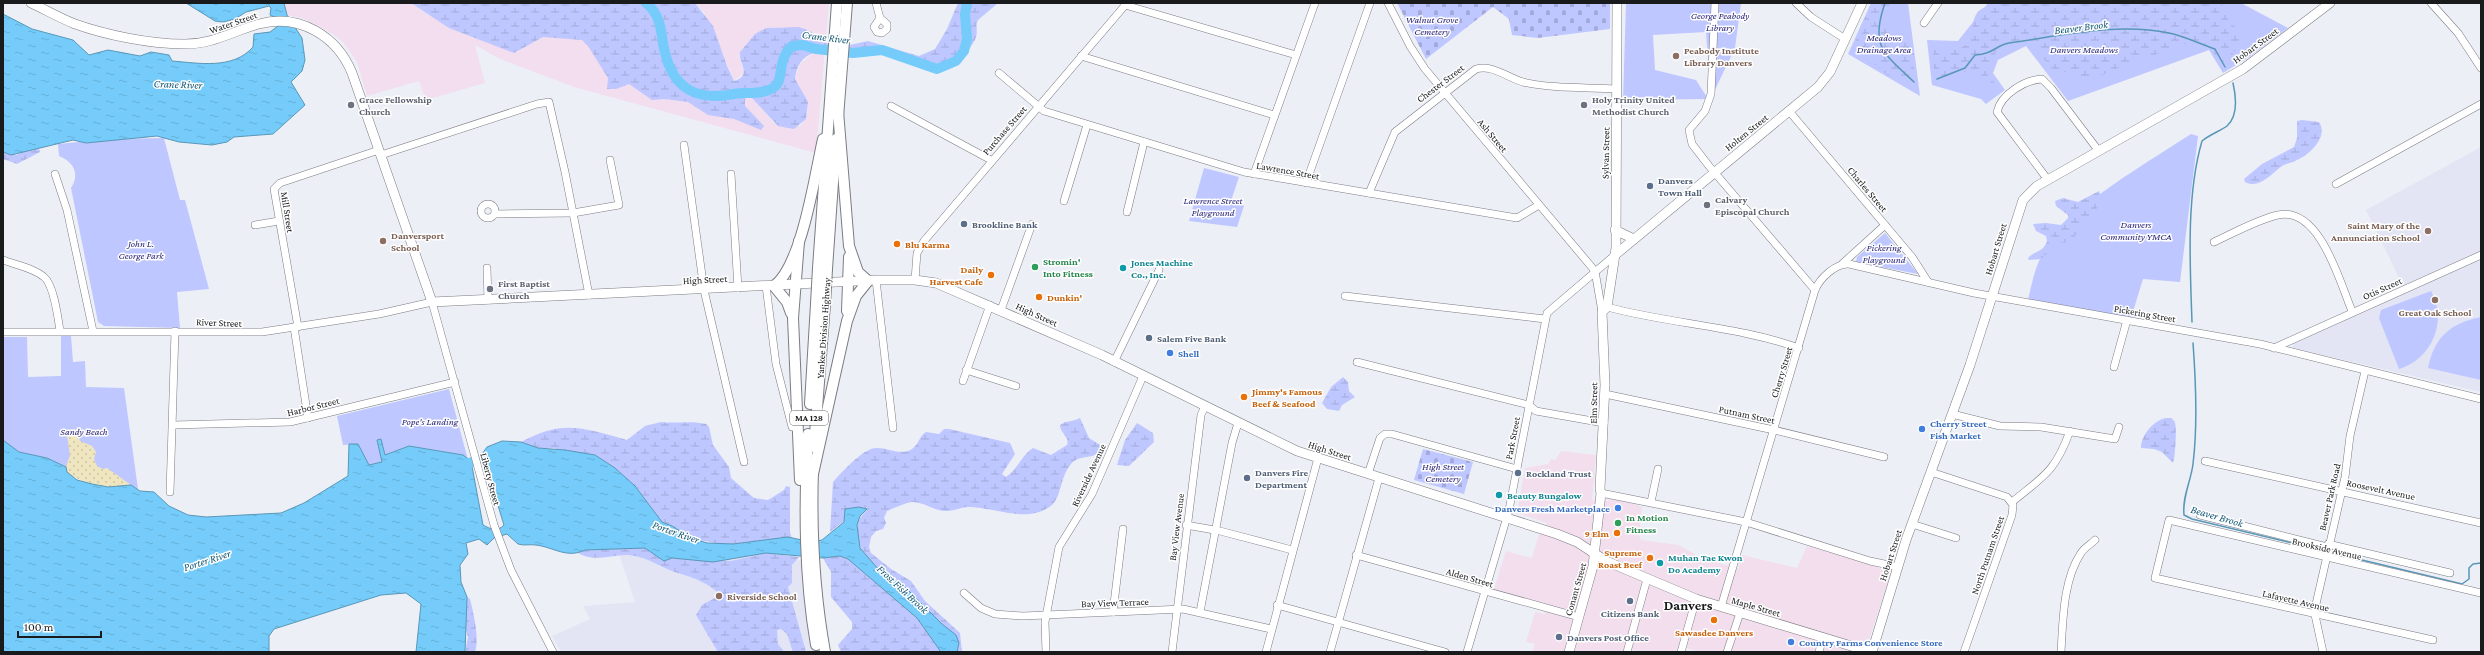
<svg xmlns="http://www.w3.org/2000/svg" width="2484" height="655" font-family="'Crimson Pro',serif">
<defs>
<pattern id="wetland-marsh" width="20" height="14" patternUnits="userSpaceOnUse"><rect width="20" height="14" fill="#bec7ff"/><path d="M1 5h8M5 5V1M11 12h8M15 12V8" fill="none" stroke="#a3aada"/></pattern>
<pattern id="sand-dots" width="8" height="8" patternUnits="userSpaceOnUse"><rect width="8" height="8" fill="#efe6c0"/><path d="M2 2h.1M6 6h.1" fill="none" stroke="#ccc5a4" stroke-width="1.8" stroke-linecap="round"/></pattern>
<pattern id="cemetery-stones" width="16" height="16" patternUnits="userSpaceOnUse"><rect width="16" height="16" fill="#bec7ff"/><path d="M2 7V4a2 2 0 0 1 4 0v3zM10 15v-3a2 2 0 0 1 4 0v3z" fill="#a3aada"/></pattern>
<pattern id="water-ripples" width="26" height="14" patternUnits="userSpaceOnUse"><rect width="26" height="14" fill="#75ccfa"/><path d="M2 4q2-2 4 0t4 0M15 11q2-2 4 0t4 0" fill="none" stroke="#65afd6"/></pattern>
</defs>
<rect width="100%" height="100%" fill="#edeff6"/>
<polygon fill="#f3deed" points="1561,451 1596,455 1592,500 1608,501 1613,495 1642,507 1639,535 1641,540 1679,545 1698,556 1738,569 1742,555 1797,568 1807,546 1867,563 1891,573 1865,652 1700,652 1686,648 1681,652 1624,650 1623,652 1532,652 1535,644 1526,642 1535,612 1545,614 1547,604 1494,589 1506,551 1532,558 1538,537 1547,523 1517,513 1525,468 1548,464 1551,459 1555,460"/>
<polygon fill="#f2deee" points="284,3 411,3 430,16 545,16 674,96 755,127 745,106 745,99 749,95 775,124 800,126 802,124 807,115 808,105 796,82 796,76 800,64 816,51 786,27 766,28 742,49 739,55 744,73 734,81 704,12 695,3 829,3 816,153 574,87 500,59 475,45 485,83 426,100 419,81 367,96 357,62 343,42 333,34 305,19 287,15"/>
<g fill="#e3e5f4">
<polygon points="2481,147 2481,251 2403,286 2366,210"/>
<polygon points="2481,260 2481,392 2293,348 2293,343 2295,340"/>
<polygon points="618,551 786,556 801,561 813,652 561,652 552,636 590,619 583,606 635,602"/>
</g>
<g fill="#bec7ff">
<polygon points="1626,3 1741,3 1735,48 1711,98 1706,32 1653,35 1655,70 1696,80 1708,99 1623,100"/>
<polygon points="1871,3 1908,3 1920,96 1848,54"/>
<polygon points="1988,3 2241,3 2288,28 2249,57 2223,73 2209,50 2068,101 2026,46 1998,60 1993,73 2005,90 1986,104 1981,99 1932,85 1927,40 1958,41"/>
<path d="M2191,134L2198,136L2180,282L2143,279L2131,318L2028,300C2032,283 2035,266 2044,251C2070,206 2147,163 2191,134Z"/>
<path d="M164,138L180,200H185L209,289L177,292L180,328L104,326L98,322L71,188C80,174 74,162 59,156L58,144L111,139Z"/>
<polygon points="1204,168 1239,177 1231,201 1244,206 1237,227 1189,221"/>
<polygon points="1885,233 1918,274 1856,262 1857,257"/>
<path d="M2431,291C2448,321 2432,359 2399,369L2379,318L2381,310Z"/>
<path d="M2481,317V380L2428,368C2434,337 2451,323 2481,317Z"/>
<polygon points="61,336 71,336 73,362 85,361 86,387 124,388 138,489 131,485 92,484 47,458 19,452 3,440 3,337 27,337 28,377 61,376"/>
<polygon points="449,389 468,460 463,455 409,446 385,455 381,439 377,440 383,462 368,465 358,444 343,445 337,416"/>
</g>
<g fill="url(#wetland-marsh)">
<path d="M411,3H695L713,26L727,66L734,81C753,75 738,63 740,52L755,34L766,28L799,27L812,32L819,42L845,46L868,41L919,56L935,49L947,29L958,3H998L978,20C975,26 978,31 976,37C974,45 957,65 949,69C928,79 911,61 891,55C884,53 871,50 864,52C861,53 859,55 855,55C830,53 800,42 795,79L808,102L806,119L794,129L778,126L749,95L745,99V106L764,126L761,130L734,119L708,115L688,102L664,99L652,100L629,84L616,89H607L608,78L588,46L582,40L543,37L514,53L449,28Z"/>
<path d="M1878,3H1891L1888,13L1880,16V19C1886,26 1898,45 1909,41L1914,49V80L1908,81L1887,75L1867,58L1856,40L1857,36L1864,32C1860,13 1872,15 1878,3Z"/>
<path d="M1994,3H2221C2224,8 2225,15 2229,20C2247,40 2244,36 2231,57L2223,56L2224,62L2221,64L2213,51L2206,45L2188,42L2177,49L2141,58L2086,82L2078,80L2066,72L2052,71L2037,48L2025,40C2019,42 2015,41 2009,42C1999,44 1991,60 1986,68L1988,76L1994,81L1993,85L1982,84L1969,71L1936,78L1934,72L1933,50C1942,45 1954,52 1964,46C1977,38 1968,20 1980,10C1984,7 1990,5 1994,3Z"/>
<path d="M2302,120L2319,122C2329,137 2309,155 2297,160C2292,163 2287,163 2282,166C2272,173 2259,190 2245,182L2244,179L2262,164L2294,147L2297,138V121Z"/>
<polygon points="35,148 40,150 40,152 17,164 3,159 3,152 17,155 25,150"/>
<path d="M2099,191C2105,206 2090,216 2082,225C2077,230 2075,240 2068,242C2064,243 2060,242 2056,244L2041,259L2029,260L2028,258C2034,251 2044,252 2047,241L2046,236L2036,231L2033,224L2046,223L2061,225L2068,218V215L2056,206L2055,201L2063,198L2078,202Z"/>
<polygon points="1343,377 1348,382 1349,391 1355,397 1342,405 1339,411 1327,409 1322,403 1331,387"/>
<path d="M1080,418L1089,438L1100,445V451C1094,459 1081,455 1073,462C1060,474 1062,496 1052,505C1029,524 996,508 971,507C962,506 954,512 944,511C933,510 924,502 912,502C904,503 895,508 887,511L884,518L886,523L883,529L876,531L871,537L869,547L871,553L891,569L911,581L925,601L960,633L962,652H957L959,643C944,625 926,607 908,590C899,582 887,577 878,569C861,555 846,528 867,510L845,513L844,521L830,532L833,482C841,473 864,447 877,448C888,448 896,454 908,451C919,447 918,437 926,432L939,434L944,429H949L1010,443L1015,454L1002,474L1006,477C1018,469 1021,456 1033,448L1051,455L1067,445C1070,437 1060,433 1060,425C1067,420 1073,422 1080,418Z"/>
<path d="M2166,418H2171C2173,420 2175,421 2175,423C2177,428 2175,460 2173,463L2162,452L2154,449L2141,448C2141,435 2154,420 2166,418Z"/>
<path d="M661,422C676,424 691,420 706,424L709,427L713,445L729,467L731,478L754,498L768,500L784,490L786,486L790,487V532L792,539H772L725,545L694,539L662,522L636,487L615,468L595,455L552,448H538L521,442C563,419 584,428 627,440L645,426Z"/>
<polygon points="1137,423 1153,433 1154,442 1129,466 1117,465 1125,440"/>
<path d="M625,548H645L660,558L681,559L731,561L766,553L799,557L792,565V583L788,587L806,652H793L787,634L781,629L777,630L778,644L784,652H718L696,615L702,605L720,595C710,584 695,578 681,574C662,569 649,557 629,555C612,554 594,563 578,553L585,550Z"/>
<polygon points="840,556 848,559 917,618 941,652 841,652 838,645 852,629 852,622 831,597 831,572 823,558"/>
<path d="M467,597L470,599C473,611 480,640 475,652H465L468,637L465,627Z"/>
</g>
<path fill="url(#sand-dots)" d="M75,429L80,441L92,446L96,452L94,459L97,466L103,469L107,468L131,485C109,490 85,485 66,472V467L70,455L67,435L70,430Z"/>
<g fill="url(#cemetery-stones)">
<polygon points="1397,3 1610,3 1610,29 1538,38 1512,35 1509,19 1493,7 1426,59"/>
<polygon points="1423,449 1473,462 1464,494 1414,480"/>
</g>
<g fill="url(#water-ripples)" stroke="#5997b7">
<path d="M186,3H284L287,15L302,38L305,60L302,71L291,82L305,105L273,134L234,137L227,142L212,145L179,142L157,136L86,143L73,140L11,155L3,152V14L32,29L73,40L89,55L108,50L140,56L151,52L169,55L172,61C198,63 233,70 253,47L254,34L270,32L278,26L276,18L270,15L271,8L269,6L246,12L235,19L223,22L215,21Z"/>
<path d="M381,439L385,455L409,446L463,455L471,461L483,525C490,529 498,532 504,525L482,454L487,447L502,441L521,442L538,448L565,450L595,455L615,468L635,486L662,522L672,526L691,538L707,543L733,544L788,537L811,542L822,540L844,522L845,509L859,507L867,509L860,516L857,525L860,548L879,570L906,588L942,624L956,635L959,643L957,652H941L917,618L848,559L840,556L823,558L766,553L713,562L672,558L664,561L645,548L585,550C567,559 553,547 536,545C530,544 524,546 518,544L507,534L494,538L487,545L479,539L466,543L468,554L460,565L461,582L467,597L465,652H416L421,604L406,593L381,595L274,629L269,636V652H3V440L19,452L47,458L66,467L67,472L77,480L92,484L108,487L131,485L140,491L154,492L169,506L188,515L206,517L281,513L304,503L348,476L349,444H358L369,465L382,462L377,440Z"/>
</g>
<g fill="none" stroke-linecap="round" stroke-linejoin="round">
<g stroke="#5997b7" stroke-width="1.5">
<path d="M1885,3C1870,46 1883,53 1914,82"/>
<path d="M1937,79L1965,68L1975,55C1994,54 1996,45 2009,43C2060,36 2117,22 2169,33C2184,36 2200,44 2215,49L2225,67"/>
<path d="M2192,322C2190,265 2186,196 2202,141C2209,135 2222,130 2227,126C2239,115 2236,96 2233,83"/>
<path d="M2193,343C2196,383 2198,424 2193,464C2191,481 2182,497 2184,515L2192,519L2321,550"/>
<polyline points="2337,554 2462,584 2469,579 2469,568 2473,564 2481,563"/>
</g>
<g stroke="#75ccfa" stroke-width="10">
<path d="M646,3C663,17 660,33 665,53C674,90 698,101 734,94C746,92 762,95 773,88C786,79 775,62 792,46L803,45L816,49L853,53L882,50L937,69L956,61L964,51L967,39L965,14L967,3"/>
<polyline points="459,466 495,455"/>
</g>
<g stroke="#7b7c83" stroke-width="8">
<g id="minor">
<polyline points="876,3 880,18 887,24 887,29 882,33 877,32 874,27 880,18"/>
<polyline points="1388,3 1410,46 1425,69 1595,271 1602,312"/>
<polyline points="1715,3 1711,94 1705,111 1689,130 1692,144 1709,166 1815,290 1721,607"/>
<polyline points="1796,3 1811,17 1845,39"/>
<polyline points="2431,3 2458,33 2481,68"/>
<polyline points="1125,5 1296,55"/>
<polyline points="1924,23 1938,3"/>
<polyline points="1081,56 1274,115"/>
<polyline points="999,73 1044,111 1244,172 1517,218 1539,205"/>
<polyline points="891,106 991,160"/>
<polyline points="1789,111 1912,257 1928,282"/>
<polyline points="684,145 704,290 744,462"/>
<polyline points="381,155 537,104 549,102 565,172 589,295"/>
<polyline points="55,174 67,210 93,331"/>
<polyline points="731,174 738,288"/>
<polyline points="1254,174 1315,3"/>
<path d="M2048,180L1997,112C2001,94 2025,80 2042,79L2051,88L2098,150"/>
<polyline points="1306,183 1370,3"/>
<polyline points="2336,184 2481,104"/>
<path d="M1369,193L1395,132L1476,69C1492,64 1508,78 1523,82C1554,89 1585,87 1616,89"/>
<polyline points="1064,201 1087,125"/>
<circle cx="488" cy="211" r="7"/>
<polyline points="1127,212 1144,142"/>
<polyline points="495,214 573,213 619,205 610,160"/>
<polyline points="255,225 279,221"/>
<path d="M2214,242C2234,233 2256,220 2278,215C2320,206 2340,283 2352,311"/>
<path d="M3,260C16,265 34,268 44,277C54,285 58,318 60,331"/>
<polyline points="1842,264 1885,225"/>
<polyline points="487,268 488,300"/>
<polyline points="876,280 893,428"/>
<polyline points="915,280 917,253 924,241 1127,3"/>
<polyline points="766,286 776,364 792,427"/>
<path d="M1815,290C1820,278 1836,263 1849,264L1974,293L2260,344L2481,399"/>
<polyline points="1345,296 1545,319"/>
<path d="M1607,307C1670,324 1737,326 1799,348"/>
<polyline points="1001,310 1032,224"/>
<polyline points="294,327 308,418"/>
<polyline points="298,327 274,189 280,183 379,150"/>
<polyline points="3,332 262,332 379,314 432,302 494,525 511,570 553,652"/>
<polyline points="2274,348 2481,255"/>
<polyline points="1114,362 1159,270"/>
<polyline points="1357,362 1529,405 1536,411 1604,423"/>
<polyline points="2114,367 2127,320"/>
<polyline points="966,370 1016,386"/>
<polyline points="963,381 990,305"/>
<polyline points="1605,394 1774,430 1884,457"/>
<polyline points="1952,414 2000,426 2041,427 2115,439 2119,427"/>
<polyline points="173,425 290,422 455,382"/>
<polyline points="2205,461 2481,523"/>
<polyline points="1931,472 2007,497 2013,505 2012,515 1964,652"/>
<polyline points="1368,474 1380,438 1385,434 1392,434 1517,469"/>
<polyline points="170,492 175,331"/>
<polyline points="1601,493 1746,522 1870,561 1898,567"/>
<polyline points="1651,502 1658,469"/>
<path d="M2012,502C2044,476 2055,472 2070,431"/>
<polyline points="2200,515 2327,547"/>
<polyline points="1912,524 1956,538"/>
<polyline points="1186,525 1220,531 1292,550"/>
<polyline points="2328,544 2450,573"/>
<polyline points="1356,555 1579,617"/>
<polyline points="964,593 981,608 995,614 1023,616 1183,609 1271,629"/>
<polyline points="1277,605 1445,652"/>
<polyline points="1113,612 1123,529"/>
<polyline points="1200,612 1232,443 1238,423"/>
<polyline points="2433,640 2155,578 2169,520 2481,593"/>
<polyline points="1046,652 1045,622 1059,547 1092,494 1143,376"/>
<polyline points="1172,652 1201,415 1205,406"/>
<polyline points="1266,652 1318,458"/>
<polyline points="1330,652 1379,478"/>
<polyline points="1467,652 1509,510 1547,313 1615,255"/>
<polyline points="1627,652 1647,579"/>
<polyline points="1681,652 1696,599"/>
<polyline points="1727,652 1740,613"/>
<polyline points="1819,652 1823,637"/>
<path d="M2061,652C2063,620 2063,580 2081,553C2084,548 2091,544 2095,540"/>
<polyline points="2323,652 2315,615 2316,604 2345,477 2350,436 2365,371"/>
</g>
</g>
<g stroke="#7b7c83" stroke-width="10">
<g id="major">
<path d="M31,3C46,10 60,18 75,24C106,35 150,44 183,44C211,45 233,31 259,24C299,13 337,36 352,73L432,302L876,280H915L936,283L1102,355L1297,451L1557,534L1577,542L1606,561L1696,599L1871,652"/>
<polyline points="1615,230 1634,239"/>
<polyline points="1615,255 1818,87 1830,72 1862,3"/>
<polyline points="1569,652 1593,566 1601,493 1600,489 1605,385 1602,312 1607,307 1616,248 1617,3"/>
<polyline points="1872,652 1906,540 1970,365 2023,200 2037,186 2243,69 2330,3"/>
</g>
</g>
<g stroke="#7b7c83" stroke-width="12">
<g id="highway">
<polyline points="838,117 847,3"/>
<polyline points="799,241 793,318 800,480"/>
<polyline points="818,268 837,3"/>
<polyline points="827,269 836,139"/>
<polyline points="847,311 849,257"/>
<path d="M791,313L787,302L774,286C802,266 815,174 823,139"/>
<polyline points="810,404 816,304"/>
<path d="M808,434C804,506 804,575 816,645"/>
<polyline points="814,447 825,304"/>
<path d="M813,469C811,531 814,591 825,652"/>
<polyline points="813,474 847,321 856,296 868,281 858,272 849,246 838,111"/>
</g>
</g>
<use href="#minor" stroke="#fff" stroke-width="7"/>
<use href="#major" stroke="#fff" stroke-width="9"/>
<use href="#highway" stroke="#fff" stroke-width="10"/>
<g stroke="#7b7c83" stroke-width="12" stroke-linecap="butt">
<g id="highway-bridge">
<polyline points="816,304 818,268"/>
<polyline points="825,304 827,269"/>
</g>
</g>
<use href="#highway-bridge" stroke="#fff" stroke-width="10"/>
</g>
<g fill="#8d6e63" stroke="#fff" stroke-width="1.5">
<circle cx="1676" cy="56" r="4"/>
<circle cx="2428" cy="231" r="4"/>
<circle cx="383" cy="241" r="4"/>
<circle cx="2435" cy="300" r="4"/>
<circle cx="719" cy="596" r="4"/>
</g>
<g fill="#6b7280" stroke="#fff" stroke-width="1.5">
<circle cx="351" cy="105" r="4"/>
<circle cx="1584" cy="105" r="4"/>
<circle cx="1707" cy="205" r="4"/>
<circle cx="490" cy="289" r="4"/>
</g>
<g fill="#5c6f8a" stroke="#fff" stroke-width="1.5">
<circle cx="1650" cy="186" r="4"/>
<circle cx="964" cy="224" r="4"/>
<circle cx="1149" cy="338" r="4"/>
<circle cx="1518" cy="473" r="4"/>
<circle cx="1247" cy="478" r="4"/>
<circle cx="1630" cy="601" r="4"/>
<circle cx="1559" cy="637" r="4"/>
</g>
<g fill="#e8710a" stroke="#fff" stroke-width="1.5">
<circle cx="897" cy="244" r="4"/>
<circle cx="991" cy="275" r="4"/>
<circle cx="1039" cy="297" r="4"/>
<circle cx="1244" cy="397" r="4"/>
<circle cx="1617" cy="533" r="4"/>
<circle cx="1650" cy="558" r="4"/>
<circle cx="1714" cy="620" r="4"/>
</g>
<g fill="#2e9e5b" stroke="#fff" stroke-width="1.5">
<circle cx="1035" cy="267" r="4"/>
<circle cx="1618" cy="523" r="4"/>
</g>
<g fill="#0f9aa8" stroke="#fff" stroke-width="1.5">
<circle cx="1123" cy="268" r="4"/>
<circle cx="1499" cy="495" r="4"/>
<circle cx="1660" cy="563" r="4"/>
</g>
<g fill="#3f7fe0" stroke="#fff" stroke-width="1.5">
<circle cx="1170" cy="353" r="4"/>
<circle cx="1922" cy="429" r="4"/>
<circle cx="1618" cy="508" r="4"/>
<circle cx="1791" cy="642" r="4"/>
</g>
<g text-anchor="middle" stroke-width="3" stroke-linejoin="round" paint-order="stroke">
<rect fill="#fff" stroke="#5e5f60" stroke-width="1" x="790" y="411" width="38" height="14" rx="3"/>
<g font-size="9" font-weight="bold" fill="#191a1c">
<text x="809" y="421">MA 128</text>
</g>
<g font-size="10" font-style="italic" fill="#282476" stroke="#fff">
<text x="1720" y="19">George Peabody<tspan x="1720" dy="12">Library</tspan></text>
<text x="1432" y="23">Walnut Grove<tspan x="1432" dy="12">Cemetery</tspan></text>
<text x="1884" y="41">Meadows<tspan x="1884" dy="12">Drainage Area</tspan></text>
<text x="2084" y="53">Danvers Meadows</text>
<text x="1213" y="204">Lawrence Street<tspan x="1213" dy="12">Playground</tspan></text>
<text x="2136" y="228">Danvers<tspan x="2136" dy="12">Community YMCA</tspan></text>
<text x="141" y="247">John L.<tspan x="141" dy="12">George Park</tspan></text>
<text x="1884" y="251">Pickering<tspan x="1884" dy="12">Playground</tspan></text>
<text x="430" y="425">Pope's Landing</text>
<text x="84" y="435">Sandy Beach</text>
<text x="1443" y="470">High Street<tspan x="1443" dy="12">Cemetery</tspan></text>
</g>
<g font-size="10" fill="#191a1c" stroke="#fff">
<text transform="translate(233 22) rotate(-19)" y="4">Water Street</text>
<text transform="translate(2255 45) rotate(-36)" y="4">Hobart Street</text>
<text transform="translate(1440 83) rotate(-37)" y="4">Chester Street</text>
<text transform="translate(1004 130) rotate(-49)" y="4">Purchase Street</text>
<text transform="translate(1746 132) rotate(-39)" y="4">Holten Street</text>
<text transform="translate(1493 135) rotate(50)" y="4">Ash Street</text>
<text transform="translate(1605 153) rotate(-89)" y="4">Sylvan Street</text>
<text transform="translate(1288 170) rotate(10)" y="4">Lawrence Street</text>
<text transform="translate(1868 189) rotate(50)" y="4">Charles Street</text>
<text transform="translate(288 212) rotate(81)" y="4">Mill Street</text>
<text transform="translate(1995 249) rotate(-73)" y="4">Hobart Street</text>
<text transform="translate(705 279) rotate(-3)" y="4">High Street</text>
<text transform="translate(2382 288) rotate(-24)" y="4">Otis Street</text>
<text transform="translate(2145 313) rotate(10)" y="4">Pickering Street</text>
<text transform="translate(1037 314) rotate(24)" y="4">High Street</text>
<text transform="translate(219 322) rotate(2)" y="4">River Street</text>
<text transform="translate(823 328) rotate(-86)" y="4">Yankee Division Highway</text>
<text transform="translate(1781 372) rotate(-73)" y="4">Cherry Street</text>
<text transform="translate(1593 403) rotate(-89)" y="4">Elm Street</text>
<text transform="translate(313 406) rotate(-14)" y="4">Harbor Street</text>
<text transform="translate(1747 414) rotate(12)" y="4">Putnam Street</text>
<text transform="translate(1512 438) rotate(-79)" y="4">Park Street</text>
<text transform="translate(1330 450) rotate(18)" y="4">High Street</text>
<text transform="translate(1088 475) rotate(-65)" y="4">Riverside Avenue</text>
<text transform="translate(491 479) rotate(75)" y="4">Liberty Street</text>
<text transform="translate(2381 489) rotate(12)" y="4">Roosevelt Avenue</text>
<text transform="translate(2329 497) rotate(-77)" y="4">Beaver Park Road</text>
<text transform="translate(1176 527) rotate(-83)" y="4">Bay View Avenue</text>
<text transform="translate(2327 548) rotate(13)" y="4">Brookside Avenue</text>
<text transform="translate(1890 555) rotate(-72)" y="4">Hobart Street</text>
<text transform="translate(1987 555) rotate(-71)" y="4">North Putnam Street</text>
<text transform="translate(1470 577) rotate(16)" y="4">Alden Street</text>
<text transform="translate(1575 589) rotate(-74)" y="4">Conant Street</text>
<text transform="translate(2296 600) rotate(13)" y="4">Lafayette Avenue</text>
<text transform="translate(1115 602) rotate(-2)" y="4">Bay View Terrace</text>
<text transform="translate(1756 606) rotate(16)" y="4">Maple Street</text>
</g>
<g font-size="10" font-weight="bold" fill="#785e54" stroke="#fff" text-anchor="start">
<text x="1684" y="54">Peabody Institute<tspan x="1684" dy="12">Library Danvers</tspan></text>
<text x="2420" y="229" text-anchor="end">Saint Mary of the<tspan x="2420" dy="12">Annunciation School</tspan></text>
<text x="391" y="239">Danversport<tspan x="391" dy="12">School</tspan></text>
<text x="2435" y="316" text-anchor="middle">Great Oak School</text>
<text x="727" y="600">Riverside School</text>
</g>
<g font-size="10" font-weight="bold" fill="#5b616d" stroke="#fff" text-anchor="start">
<text x="359" y="103">Grace Fellowship<tspan x="359" dy="12">Church</tspan></text>
<text x="1592" y="103">Holy Trinity United<tspan x="1592" dy="12">Methodist Church</tspan></text>
<text x="1715" y="203">Calvary<tspan x="1715" dy="12">Episcopal Church</tspan></text>
<text x="498" y="287">First Baptist<tspan x="498" dy="12">Church</tspan></text>
</g>
<g font-size="10" font-weight="bold" fill="#4e5e75" stroke="#fff" text-anchor="start">
<text x="1658" y="184">Danvers<tspan x="1658" dy="12">Town Hall</tspan></text>
<text x="972" y="228">Brookline Bank</text>
<text x="1157" y="342">Salem Five Bank</text>
<text x="1255" y="476">Danvers Fire<tspan x="1255" dy="12">Department</tspan></text>
<text x="1526" y="477">Rockland Trust</text>
<text x="1630" y="617" text-anchor="middle">Citizens Bank</text>
<text x="1567" y="641">Danvers Post Office</text>
</g>
<g font-size="10" font-weight="bold" fill="#c56008" stroke="#fff" text-anchor="start">
<text x="905" y="248">Blu Karma</text>
<text x="983" y="273" text-anchor="end">Daily<tspan x="983" dy="12">Harvest Cafe</tspan></text>
<text x="1047" y="301">Dunkin'</text>
<text x="1252" y="395">Jimmy's Famous<tspan x="1252" dy="12">Beef &amp; Seafood</tspan></text>
<text x="1609" y="537" text-anchor="end">9 Elm</text>
<text x="1642" y="556" text-anchor="end">Supreme<tspan x="1642" dy="12">Roast Beef</tspan></text>
<text x="1714" y="636" text-anchor="middle">Sawasdee Danvers</text>
</g>
<g font-size="10" font-weight="bold" fill="#27864d" stroke="#fff" text-anchor="start">
<text x="1043" y="265">Stromin'<tspan x="1043" dy="12">Into Fitness</tspan></text>
<text x="1626" y="521">In Motion<tspan x="1626" dy="12">Fitness</tspan></text>
</g>
<g font-size="10" font-weight="bold" fill="#0d838f" stroke="#fff" text-anchor="start">
<text x="1131" y="266">Jones Machine<tspan x="1131" dy="12">Co., Inc.</tspan></text>
<text x="1507" y="499">Beauty Bungalow</text>
<text x="1668" y="561">Muhan Tae Kwon<tspan x="1668" dy="12">Do Academy</tspan></text>
</g>
<g font-size="10" font-weight="bold" fill="#366cbe" stroke="#fff" text-anchor="start">
<text x="1178" y="357">Shell</text>
<text x="1930" y="427">Cherry Street<tspan x="1930" dy="12">Fish Market</tspan></text>
<text x="1610" y="512" text-anchor="end">Danvers Fresh Marketplace</text>
<text x="1799" y="646">Country Farms Convenience Store</text>
</g>
<g font-size="11" font-style="italic" fill="#125776" stroke="#fff">
<text transform="translate(2081 27) rotate(-7)" y="4">Beaver Brook</text>
<text transform="translate(826 37) rotate(7)" y="4">Crane River</text>
<text transform="translate(178 84) rotate(2)" y="4">Crane River</text>
<text transform="translate(2217 516) rotate(16)" y="4">Beaver Brook</text>
<text transform="translate(676 532) rotate(19)" y="4">Porter River</text>
<text transform="translate(207 560) rotate(-18)" y="4">Porter River</text>
<text transform="translate(903 589) rotate(43)" y="4">Frost Fish Brook</text>
</g>
<g font-size="14" font-weight="bold" fill="#191a1c" stroke="#fff">
<text x="1688" y="610">Danvers</text>
</g>
</g>
<rect width="2484" height="655" fill="none" stroke="#191a1c" stroke-width="8"/>
<path d="M18 631v6h83v-6" fill="none" stroke="#191a1c" stroke-width="2"/>
<text x="24" y="631" font-size="12" fill="#191a1c" stroke="#ffffff" stroke-width="3" paint-order="stroke">100 m</text>
</svg>
